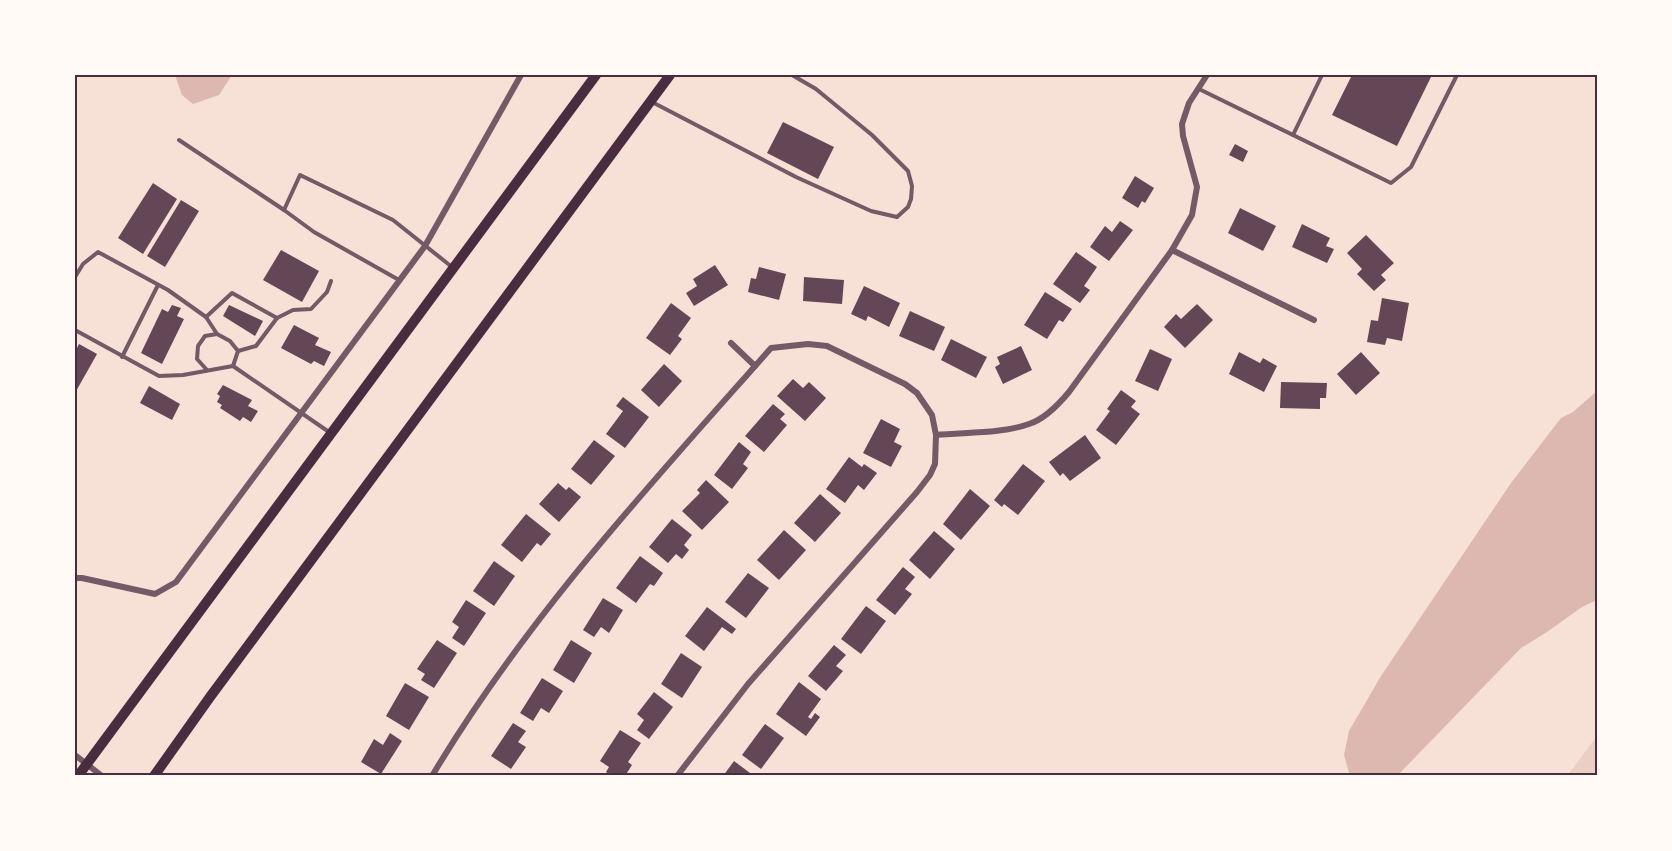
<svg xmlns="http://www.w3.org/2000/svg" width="1672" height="851" font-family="Commissioner,sans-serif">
<rect width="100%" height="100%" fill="#f7e1d7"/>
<polygon fill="#ebcfc5" points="1597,736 1597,776 1567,776"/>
<g fill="#dcb8b0">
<polygon points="175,75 232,75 219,95 193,104 182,95"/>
<polygon points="1597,391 1597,600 1582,607 1547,632 1521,648 1398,775 1350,776 1344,755 1349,731 1381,676 1511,483 1561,418 1573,412"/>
</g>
<g fill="#644757">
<polygon points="1352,75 1432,75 1397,146 1332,115"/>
<polygon points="783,122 834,147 818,179 767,153"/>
<polygon points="1235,144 1248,151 1243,162 1229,155"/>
<polygon points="1135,176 1154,188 1145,203 1142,201 1138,208 1122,198"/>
<polygon points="153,183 177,199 143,254 118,238"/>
<polygon points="181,200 199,211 165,267 147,256"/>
<polygon points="1240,208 1276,226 1263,251 1228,233"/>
<polygon points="1120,221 1133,230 1109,261 1090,247 1105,226 1112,232"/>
<polygon points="1302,224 1330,238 1326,246 1334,249 1327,263 1292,247"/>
<polygon points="1366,235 1394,263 1381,275 1386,280 1374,291 1357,274 1362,269 1347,253"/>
<polygon points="281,250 319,271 302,302 263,280"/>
<polygon points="1076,252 1097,267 1084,286 1090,290 1080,303 1053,284"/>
<polygon points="715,265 728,285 694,306 686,293 697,286 693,279"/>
<polygon points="759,267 786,274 779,300 748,292 751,278 756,279"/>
<polygon points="804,277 844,280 842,304 803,301"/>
<polygon points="864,286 900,303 889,327 868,316 866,321 851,314"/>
<polygon points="1045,292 1072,309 1063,322 1059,320 1047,339 1024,325"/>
<polygon points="1382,298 1409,303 1402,341 1387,338 1385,345 1367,342 1371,320 1378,321"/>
<polygon points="671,303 691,318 678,336 682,339 670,355 646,338"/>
<polygon points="1197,304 1213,320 1185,348 1164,327 1176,314 1181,319"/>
<polygon points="172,305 181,308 177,316 184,319 162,364 141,353 162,309 168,312"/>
<polygon points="229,305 263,321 255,336 223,316"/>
<polygon points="910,311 945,327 934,351 899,336"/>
<polygon points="294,325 319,338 315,345 331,352 324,366 314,361 311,364 281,348"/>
<polygon points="951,339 987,357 976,378 941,360"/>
<polygon points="79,344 97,354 75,393 75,352"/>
<polygon points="1021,346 1032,370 1003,384 995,367 1000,364 997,357"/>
<polygon points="1150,349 1172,359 1158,391 1135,381"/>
<polygon points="1239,352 1260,363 1263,358 1277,366 1264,392 1229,374"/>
<polygon points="1361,352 1380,373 1356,395 1337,374"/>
<polygon points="664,364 682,381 659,407 641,390"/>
<polygon points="793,379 803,388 809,382 826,398 805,421 777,396"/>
<polygon points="1281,382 1327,383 1326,398 1320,398 1320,409 1280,408"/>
<polygon points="223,385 252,400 248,406 258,411 251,422 243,417 240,421 220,408 222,405 217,402 220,396 217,394"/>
<polygon points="149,386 180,404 172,420 140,403"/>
<polygon points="1121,390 1136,401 1131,407 1140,414 1116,445 1096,430 1110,411 1107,409"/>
<polygon points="623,397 649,417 625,448 606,434 623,411 616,406"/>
<polygon points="773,404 785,414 780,419 787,425 764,452 745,436"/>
<polygon points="881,419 900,429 894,442 902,446 891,467 863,453"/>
<polygon points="1085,435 1101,458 1070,481 1063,473 1060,476 1049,462"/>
<polygon points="594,440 615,456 591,485 571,469"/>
<polygon points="739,442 751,452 743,464 748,468 732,489 714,475"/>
<polygon points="849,457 862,467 864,464 877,473 864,490 858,485 845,503 826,489"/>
<polygon points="1023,464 1045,481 1018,515 1004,504 1002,507 994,500"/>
<polygon points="706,480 729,502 702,530 682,511 700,493 697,490"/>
<polygon points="558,483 566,490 569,487 581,497 559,522 539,504"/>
<polygon points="970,489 990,506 961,540 943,524"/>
<polygon points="820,494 841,513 815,542 794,523"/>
<polygon points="526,514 551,534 541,546 537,543 522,562 501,545"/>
<polygon points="672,519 692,535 684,545 689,550 682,559 676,554 668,563 649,547"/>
<polygon points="784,530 806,550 779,580 757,560"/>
<polygon points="934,531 955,549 930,579 909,560"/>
<polygon points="640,556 663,573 654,586 650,584 636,603 616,588"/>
<polygon points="494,561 515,576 494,606 473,591"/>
<polygon points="903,567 915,577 905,589 912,594 895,615 876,600"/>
<polygon points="748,573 769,588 746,618 725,602"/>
<polygon points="603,598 623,610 609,633 601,627 594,637 583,630"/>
<polygon points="466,600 486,613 464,646 452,638 459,627 452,622"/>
<polygon points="866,606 886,621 861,654 841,639"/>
<polygon points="707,607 736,629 732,634 722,627 704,651 685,636"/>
<polygon points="437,640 457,653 434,688 421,680 425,674 417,669"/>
<polygon points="571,640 592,653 574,683 553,670"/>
<polygon points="834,645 846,655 836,666 843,671 826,691 808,676"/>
<polygon points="681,653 702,667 682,698 661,684"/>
<polygon points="542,678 563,691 549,713 541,708 533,721 520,713"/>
<polygon points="799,682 821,699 808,717 811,719 815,713 820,717 806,736 776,714"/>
<polygon points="405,683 429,697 409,730 386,716"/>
<polygon points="654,692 673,707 649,739 637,730 644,720 637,714"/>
<polygon points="513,723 526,731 518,742 526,747 511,769 491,756"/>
<polygon points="765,724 784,738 761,769 742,755"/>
<polygon points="620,730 641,743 628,762 632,765 625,776 612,776 606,772 609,767 600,761"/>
<polygon points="390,733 402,741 381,774 361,762 374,739 383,745"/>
<polygon points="734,761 754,776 723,776"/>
</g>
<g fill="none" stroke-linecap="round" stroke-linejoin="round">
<g stroke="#755966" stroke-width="4">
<polyline points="1199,89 1391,183 1411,167 1457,75"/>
<polyline points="652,102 796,177 871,211 897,217 908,207 911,199 912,186 908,171 872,135 816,89 792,75"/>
<polyline points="1293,135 1322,75"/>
<polyline points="179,140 284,210"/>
<polyline points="75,277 83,264 98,252 168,290 206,317 217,334 230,341 238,351 233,366"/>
<polyline points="399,280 314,232 284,210 300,175 393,220 452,267"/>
<polyline points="206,317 232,293 277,318"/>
<polyline points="75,330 159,376 183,375 233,366 329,432"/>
<polyline points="238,351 256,346 277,318 293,310 311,309 327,292 331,281"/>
<polyline points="122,357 158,285"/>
<polyline points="207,370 197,359 198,346 205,336 217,334"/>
</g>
<g stroke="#755966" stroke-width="6">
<polyline points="1172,250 1314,320"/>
<polyline points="731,343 755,366"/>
<path d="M936,435C966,432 1001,434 1029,424C1045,419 1059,404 1069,392L1172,250L1192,215L1197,187L1183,136L1182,124L1189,103L1207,75"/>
<polyline points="75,578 82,578 155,594 176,582 425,246 521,75"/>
<polyline points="75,755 102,776"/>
<path d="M432,776C527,617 649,486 771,348L808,344L827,346L905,384L917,393L932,415L936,435L935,464L930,475L917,492L748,684L677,776"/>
</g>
<g stroke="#4a2c40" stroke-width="10">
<polyline points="78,776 596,75"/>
<polyline points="154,776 210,697 670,75"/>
</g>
</g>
<rect width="1672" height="851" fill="none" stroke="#fffaf5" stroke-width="153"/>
<rect x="76" y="76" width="1520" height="698" fill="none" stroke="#4a2c40" stroke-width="2"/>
</svg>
